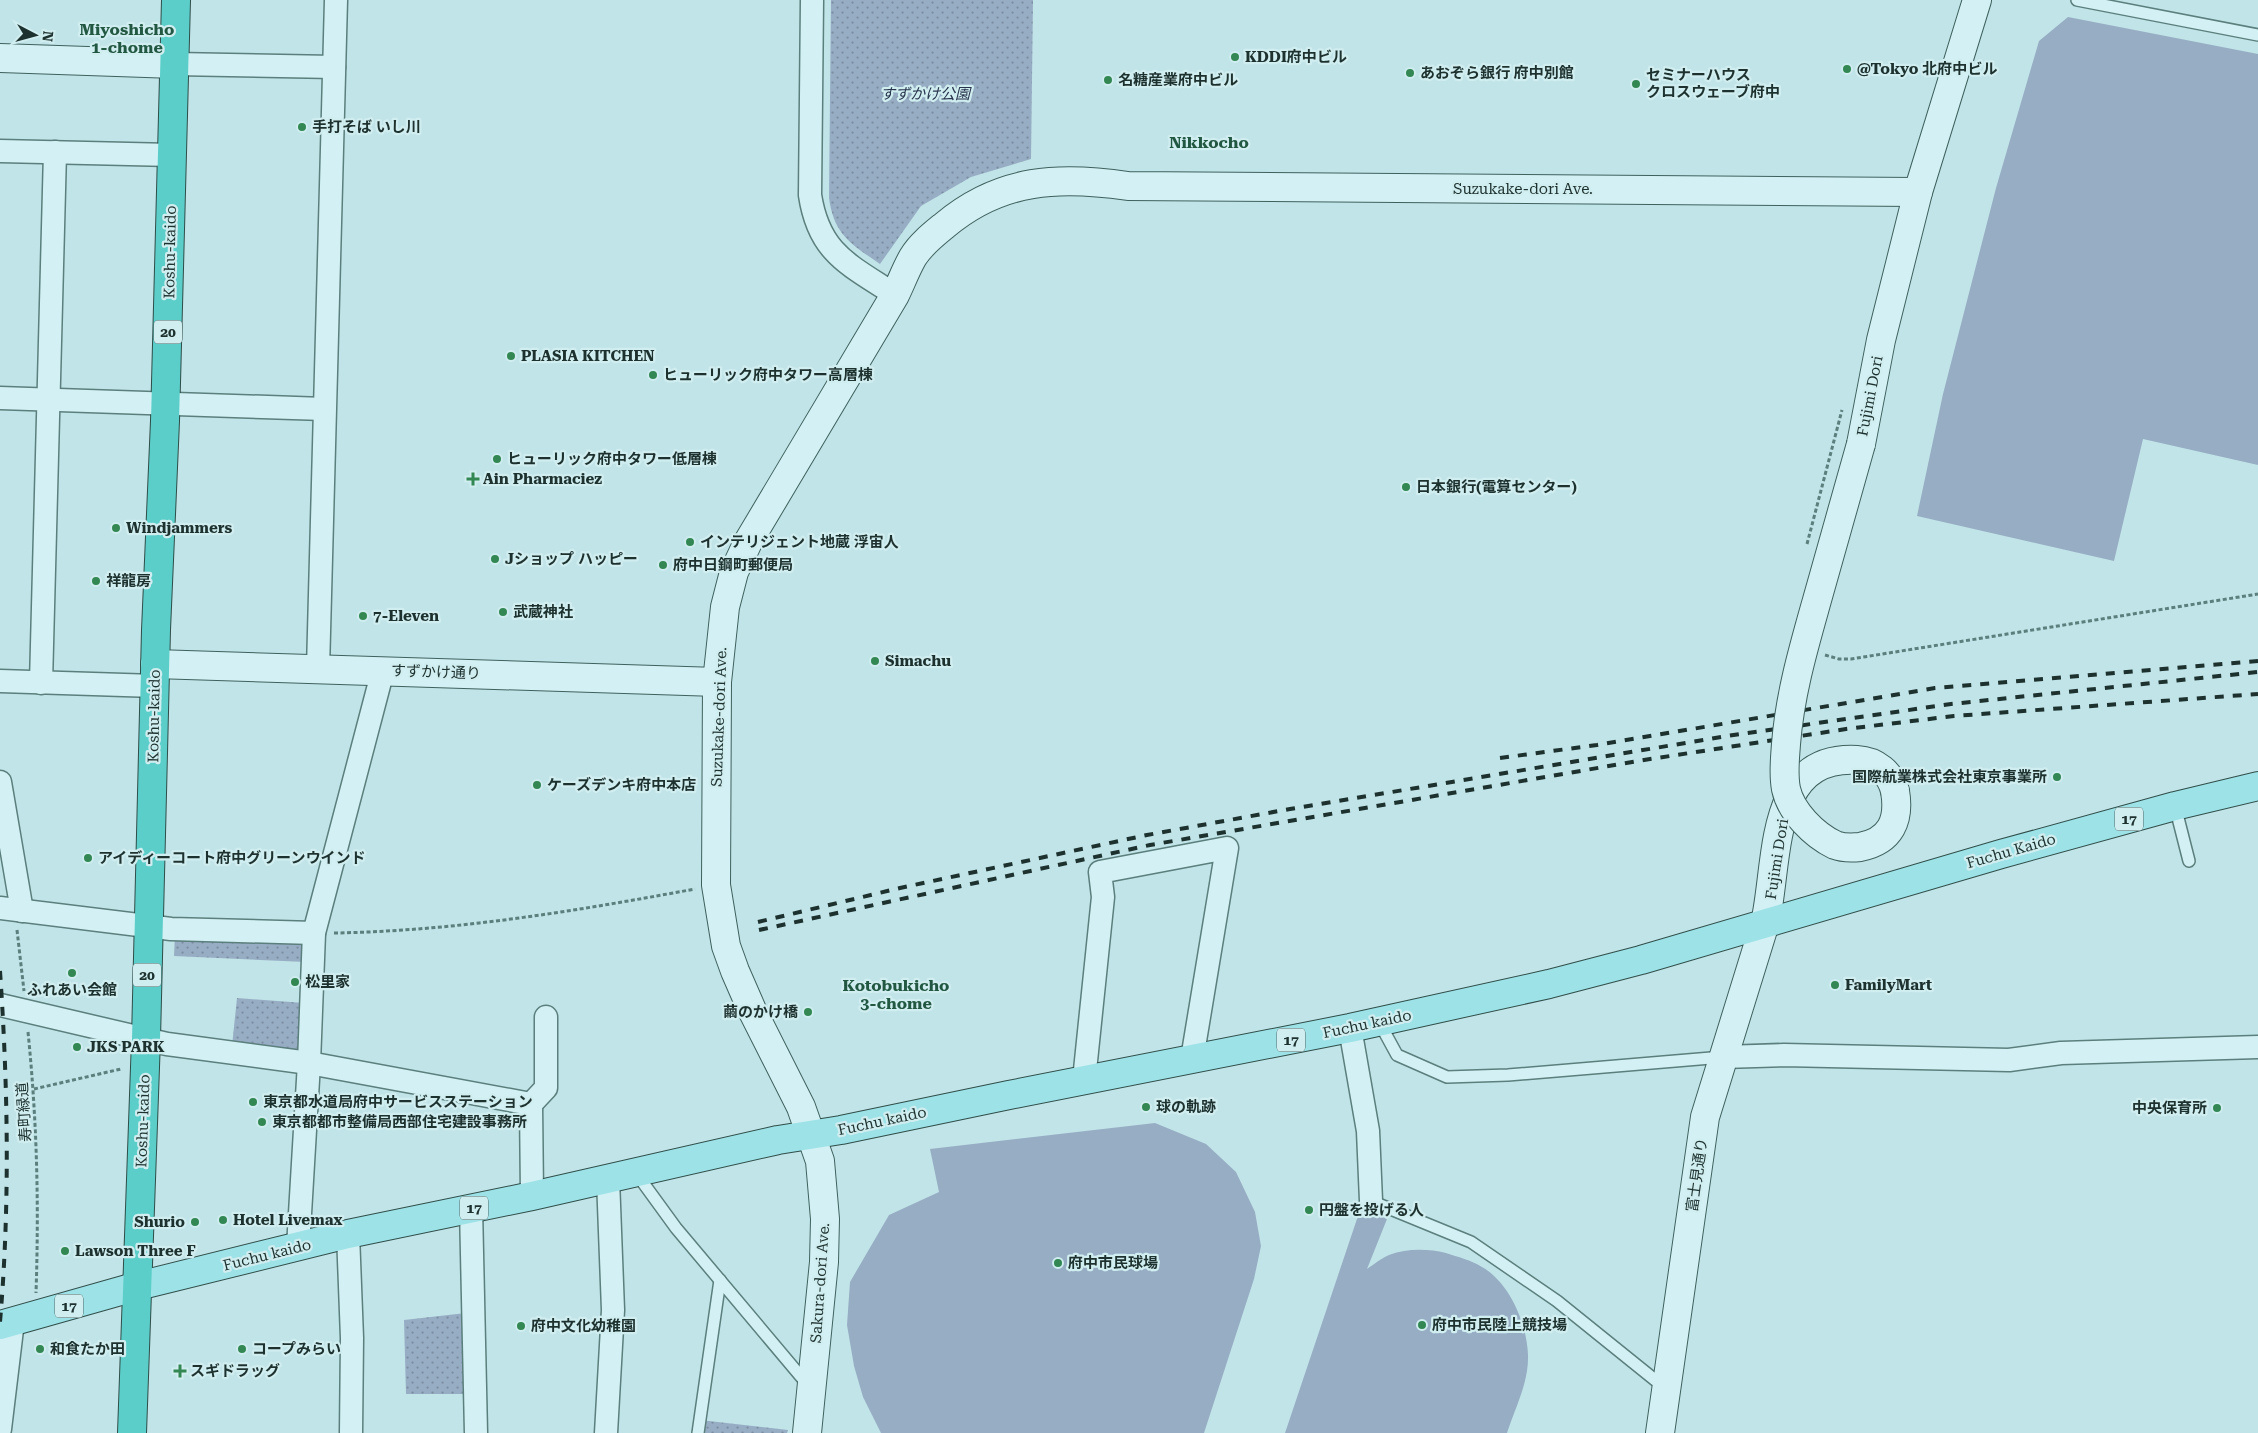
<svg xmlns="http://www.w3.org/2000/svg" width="2258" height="1433" font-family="'Roboto Serif','Noto Sans JP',serif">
<defs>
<pattern id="grass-dots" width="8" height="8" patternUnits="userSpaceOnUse" patternTransform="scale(1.25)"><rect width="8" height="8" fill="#97adc4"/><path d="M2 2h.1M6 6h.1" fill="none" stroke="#7b8da0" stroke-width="1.8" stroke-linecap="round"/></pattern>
</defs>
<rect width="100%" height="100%" fill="#c1e4e8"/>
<g fill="url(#grass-dots)">
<path d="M831,0H1033L1031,159L971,177L921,206L880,264C851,244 834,235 829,198Z"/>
<polygon points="175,934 307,939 306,962 174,956"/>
<polygon points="237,998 304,1003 301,1050 295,1056 232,1046"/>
<polygon points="466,1313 469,1394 406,1394 404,1320"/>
<polygon points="700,1420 788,1430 787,1433 698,1433"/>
</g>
<g fill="#97adc4">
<polygon points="2068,17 2258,54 2258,465 2143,439 2114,561 1917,516 1943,394 1996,188 2039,41"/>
<polygon points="1155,1123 1206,1144 1236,1172 1255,1212 1261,1246 1254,1279 1204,1433 881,1433 863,1397 854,1366 847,1325 850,1282 889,1215 939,1192 930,1149"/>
<path d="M1361,1207L1387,1219L1367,1269C1374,1264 1382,1258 1389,1255C1408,1248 1428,1249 1446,1253C1458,1257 1471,1260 1482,1267C1510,1283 1527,1324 1528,1355C1529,1382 1515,1408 1507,1433H1285Z"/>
</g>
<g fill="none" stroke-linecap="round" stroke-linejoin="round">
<g stroke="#5b7f7c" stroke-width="14">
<g id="lane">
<polyline points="2077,0 2258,35"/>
<polyline points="2175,806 2189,861"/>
<polyline points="1379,1022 1397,1055 1447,1077 1508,1075 1723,1057"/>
<polyline points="636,1173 676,1228 808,1385"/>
<polyline points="1371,1201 1471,1242 1557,1301 1665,1388"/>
<polyline points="698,1433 720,1280"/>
</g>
</g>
<g stroke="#5b7f7c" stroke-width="25">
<g id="street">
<path d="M812,0L810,195C819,254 850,265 895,295"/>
<polyline points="175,64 334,67"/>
<polyline points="0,151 172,155"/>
<polyline points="0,398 324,409"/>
<polyline points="318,669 336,0"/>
<polyline points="0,681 155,686"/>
<polyline points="41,683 55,152"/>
<polyline points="0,782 22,911"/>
<polyline points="0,908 171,929 314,933"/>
<polyline points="0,1005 167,1044 309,1063 531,1104 532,1196"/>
<polyline points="1350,1028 1368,1131 1371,1201"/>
<polyline points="1723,1057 1784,1055 2009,1060 2061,1053 2258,1047"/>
<polyline points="1084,1080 1103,897 1100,872 1227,848 1192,1059"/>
<polyline points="531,1104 546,1088 546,1017"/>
<polyline points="471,1208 476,1433"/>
<polyline points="348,1234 352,1338 351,1433"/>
<polyline points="298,1247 309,1063 314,933 383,670"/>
<polyline points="0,1429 13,1321"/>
<polyline points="606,1433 613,1310 608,1179"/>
</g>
</g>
<g stroke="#3e615d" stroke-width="30">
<g id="secondary">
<polyline points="0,58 175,64"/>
<polyline points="1861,444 1881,340 1918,192 1977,0"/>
<polyline points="155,664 717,682"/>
<path d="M807,1433L824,1262L825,1219L820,1161L801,1107L752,1010L735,971L726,946L716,885L717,682L725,607L734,572L748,542L895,295C901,283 906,269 913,257C921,244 934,234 945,225C1001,178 1060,176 1128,186L1918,192"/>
<path d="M1660,1433L1705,1117L1765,923C1779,863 1767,755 1857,760C1876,761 1891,773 1895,791"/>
</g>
</g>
<g stroke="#2f4d49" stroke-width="30">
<polyline id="primary" points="0,1325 138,1286 348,1234 532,1196 778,1140 841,1130 1009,1095 1350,1028 1549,984 1641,960 2001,854 2175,806 2258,786"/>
</g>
<g stroke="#2f4d49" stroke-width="30">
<polyline id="highway" points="132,1433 146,1039 156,630 165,421 176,0"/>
</g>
<g stroke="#5b7f7c" stroke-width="3" stroke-dasharray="4 2.5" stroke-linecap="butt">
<polyline points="1807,544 1842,410"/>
<polyline points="1825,655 1839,659 1851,659 2258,594"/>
<polyline points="17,930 24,991"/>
<path d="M334,933C456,931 575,911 695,889"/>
<path d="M28,1032C37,1121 39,1204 36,1293"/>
<polyline points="34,1089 121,1069"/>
</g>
<use href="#lane" stroke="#d3f1f4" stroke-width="11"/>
<use href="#street" stroke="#d3f1f4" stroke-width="22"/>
<use href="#secondary" stroke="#d3f1f4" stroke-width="28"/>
<use href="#primary" stroke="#9de2e7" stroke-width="28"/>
<use href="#highway" stroke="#5bcec9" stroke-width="28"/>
<g stroke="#1d312e" stroke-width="4" stroke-dasharray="9 9" stroke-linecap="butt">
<polyline points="1500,758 1597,745 1935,688 2258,661"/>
<polyline points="758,922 900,888 1147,835 1290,809 1727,736 1951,704 2258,672"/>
<polyline points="759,930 1150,845 1644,760 1846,729 1954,716 2258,694"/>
<path d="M0,971C8,1088 10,1205 0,1322"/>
</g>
<g stroke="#3e615d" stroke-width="30" stroke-linecap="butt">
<path id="secondary-bridge" d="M1861,444C1847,494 1833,543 1819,593C1805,643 1790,692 1786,744C1785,759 1783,774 1786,789C1791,812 1814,835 1835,845C1843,848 1852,848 1860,847C1891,841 1900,820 1895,791"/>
</g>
<use href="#secondary-bridge" stroke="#d3f1f4" stroke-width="28"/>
</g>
<g fill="#328753" stroke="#d0edf0" stroke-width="2">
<circle cx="1235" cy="57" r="5"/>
<circle cx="1847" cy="69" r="5"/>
<circle cx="1410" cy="73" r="5"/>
<circle cx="1108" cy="80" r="5"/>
<circle cx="1636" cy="84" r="5"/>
<circle cx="302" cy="127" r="5"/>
<circle cx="511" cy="356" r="5"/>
<circle cx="653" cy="375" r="5"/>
<circle cx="497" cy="459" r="5"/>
<path d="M470.5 471.5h5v5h5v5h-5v5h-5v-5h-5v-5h5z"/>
<circle cx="1406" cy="487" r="5"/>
<circle cx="116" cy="528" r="5"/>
<circle cx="690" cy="542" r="5"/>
<circle cx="495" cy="559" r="5"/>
<circle cx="663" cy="565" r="5"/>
<circle cx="96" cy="581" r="5"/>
<circle cx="503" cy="612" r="5"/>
<circle cx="363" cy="616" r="5"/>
<circle cx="875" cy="661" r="5"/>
<circle cx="2057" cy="777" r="5"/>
<circle cx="537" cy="785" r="5"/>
<circle cx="88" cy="858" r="5"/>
<circle cx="72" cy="973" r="5"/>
<circle cx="295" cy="982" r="5"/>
<circle cx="1835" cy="985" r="5"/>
<circle cx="808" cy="1012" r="5"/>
<circle cx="77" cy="1047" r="5"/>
<circle cx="253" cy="1102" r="5"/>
<circle cx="1146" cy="1107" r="5"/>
<circle cx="2217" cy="1108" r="5"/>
<circle cx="262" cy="1122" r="5"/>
<circle cx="1309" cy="1210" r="5"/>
<circle cx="223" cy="1220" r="5"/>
<circle cx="195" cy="1222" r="5"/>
<circle cx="65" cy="1251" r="5"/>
<circle cx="1058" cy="1263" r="5"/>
<circle cx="1422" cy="1325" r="5"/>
<circle cx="521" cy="1326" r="5"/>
<circle cx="40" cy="1349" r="5"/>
<circle cx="242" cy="1349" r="5"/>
<path d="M177.5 1363.5h5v5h5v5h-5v5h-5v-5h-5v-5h5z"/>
</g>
<g text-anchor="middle" stroke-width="4.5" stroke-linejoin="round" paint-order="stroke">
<g fill="#d0edf0" stroke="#536968" stroke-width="1">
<rect x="154" y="320.5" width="28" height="23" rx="4"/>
<rect x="2115" y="807.5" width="28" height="23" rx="4"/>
<rect x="133" y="963.5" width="28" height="23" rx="4"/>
<rect x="1277" y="1028.5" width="28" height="23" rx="4"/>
<rect x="460" y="1196.5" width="28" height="23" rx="4"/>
<rect x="55" y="1294.5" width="28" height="23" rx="4"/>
</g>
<g font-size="14" font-weight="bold" fill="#1d312e">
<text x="168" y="337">20</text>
<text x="2129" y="824">17</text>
<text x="147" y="980">20</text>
<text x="1291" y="1045">17</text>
<text x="474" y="1213">17</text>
<text x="69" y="1311">17</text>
</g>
<g font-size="15" font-weight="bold" fill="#1d312e" stroke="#d0edf0" text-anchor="start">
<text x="1245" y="62">KDDI府中ビル</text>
<text x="1857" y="74">@Tokyo 北府中ビル</text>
<text x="1420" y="78">あおぞら銀行 府中別館</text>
<text x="1646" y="80">セミナーハウス<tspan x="1646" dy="17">クロスウェーブ府中</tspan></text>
<text x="1118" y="85">名糖産業府中ビル</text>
<text x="312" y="132">手打そば いし川</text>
<text x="521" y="361">PLASIA KITCHEN</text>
<text x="663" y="380">ヒューリック府中タワー高層棟</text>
<text x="507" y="464">ヒューリック府中タワー低層棟</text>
<text x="483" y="484">Ain Pharmaciez</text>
<text x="1416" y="492">日本銀行(電算センター)</text>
<text x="126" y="533">Windjammers</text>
<text x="700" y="547">インテリジェント地蔵 浮宙人</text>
<text x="505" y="564">Jショップ ハッピー</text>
<text x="673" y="570">府中日鋼町郵便局</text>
<text x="106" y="586">祥龍房</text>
<text x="513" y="617">武蔵神社</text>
<text x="373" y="621">7-Eleven</text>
<text x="885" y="666">Simachu</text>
<text x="2047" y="782" text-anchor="end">国際航業株式会社東京事業所</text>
<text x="547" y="790">ケーズデンキ府中本店</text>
<text x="98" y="863">アイディーコート府中グリーンウインド</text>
<text x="305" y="987">松里家</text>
<text x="1845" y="990">FamilyMart</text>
<text x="72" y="995" text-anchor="middle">ふれあい会館</text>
<text x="798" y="1017" text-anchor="end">繭のかけ橋</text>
<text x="87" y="1052">JKS PARK</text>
<text x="263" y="1107">東京都水道局府中サービスステーション</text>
<text x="1156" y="1112">球の軌跡</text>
<text x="2207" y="1113" text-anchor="end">中央保育所</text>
<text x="272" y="1127">東京都都市整備局西部住宅建設事務所</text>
<text x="1319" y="1215">円盤を投げる人</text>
<text x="233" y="1225">Hotel Livemax</text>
<text x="185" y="1227" text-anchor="end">Shurio</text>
<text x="75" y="1256">Lawson Three F</text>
<text x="1068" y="1268">府中市民球場</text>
<text x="1432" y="1330">府中市民陸上競技場</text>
<text x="531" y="1331">府中文化幼稚園</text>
<text x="50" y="1354">和食たか田</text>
<text x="252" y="1354">コープみらい</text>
<text x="190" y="1376">スギドラッグ</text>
</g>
<g font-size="15" font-style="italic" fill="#26334b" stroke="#d0edf0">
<text x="925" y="99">すずかけ公園</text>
</g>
<g font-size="15" fill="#1d312e" stroke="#d0edf0">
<text x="1523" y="194">Suzukake-dori Ave.</text>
<text transform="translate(170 252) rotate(-89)" y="5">Koshu-kaido</text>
<text transform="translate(1870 396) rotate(-79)" y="5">Fujimi Dori</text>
<text transform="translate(436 672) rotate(2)" y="5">すずかけ通り</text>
<text transform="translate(154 716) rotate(-89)" y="5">Koshu-kaido</text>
<text transform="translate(719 717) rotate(-88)" y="5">Suzukake-dori Ave.</text>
<text transform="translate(2011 851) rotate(-16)" y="5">Fuchu Kaido</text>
<text transform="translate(1777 859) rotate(-81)" y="5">Fujimi Dori</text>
<text transform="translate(1367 1024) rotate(-12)" y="5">Fuchu kaido</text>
<text transform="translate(24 1112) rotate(-94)" y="5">寿町緑道</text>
<text transform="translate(143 1121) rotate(-88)" y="5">Koshu-kaido</text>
<text transform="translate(882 1121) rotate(-12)" y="5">Fuchu kaido</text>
<text transform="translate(1697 1175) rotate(-82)" y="5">富士見通り</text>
<text transform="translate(267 1255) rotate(-14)" y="5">Fuchu kaido</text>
<text transform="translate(820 1283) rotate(-86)" y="5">Sakura-dori Ave.</text>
</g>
<g font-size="16" font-weight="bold" fill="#225842" stroke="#d0edf0">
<text x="127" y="35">Miyoshicho<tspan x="127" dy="18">1-chome</tspan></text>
<text x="1209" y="148">Nikkocho</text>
<text x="896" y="991">Kotobukicho<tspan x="896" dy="18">3-chome</tspan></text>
</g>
</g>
<g transform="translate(35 35) rotate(96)" stroke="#d0edf0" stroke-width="4" paint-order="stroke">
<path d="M0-4L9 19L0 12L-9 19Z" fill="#1d312e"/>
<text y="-8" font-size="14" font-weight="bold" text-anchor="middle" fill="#1d312e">N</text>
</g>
</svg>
